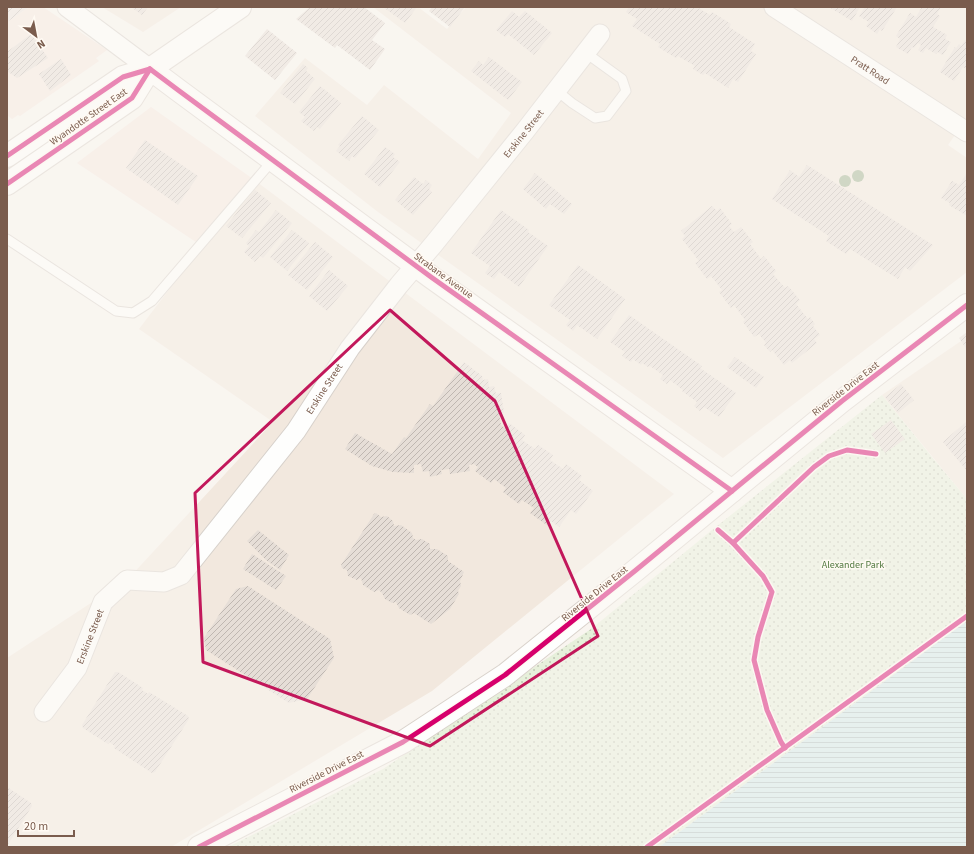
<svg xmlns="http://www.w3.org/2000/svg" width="974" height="854" font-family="'Source Sans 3',sans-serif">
<defs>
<pattern id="industrial-furrows" width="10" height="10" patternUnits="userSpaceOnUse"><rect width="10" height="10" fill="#ede5e0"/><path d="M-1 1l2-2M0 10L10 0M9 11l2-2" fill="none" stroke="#c5bdb8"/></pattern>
<pattern id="park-dots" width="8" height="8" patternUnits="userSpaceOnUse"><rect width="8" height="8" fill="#e7f0db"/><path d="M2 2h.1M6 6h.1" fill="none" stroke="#c0c6b4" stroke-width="1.8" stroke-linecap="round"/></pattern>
<pattern id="water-rules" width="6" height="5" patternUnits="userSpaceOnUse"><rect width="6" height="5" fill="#d0e8ea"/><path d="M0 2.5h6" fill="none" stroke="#aebfc0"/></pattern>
<pattern id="building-hatch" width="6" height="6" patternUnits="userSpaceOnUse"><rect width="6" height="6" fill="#e6ded7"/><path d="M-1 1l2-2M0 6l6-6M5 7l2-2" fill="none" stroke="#bfb7b1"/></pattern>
</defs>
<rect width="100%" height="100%" fill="#f9f5f0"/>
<g fill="#f2e8de">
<polygon points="102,7 181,7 143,32"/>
<polygon points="373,7 418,7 447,29 466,7 967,7 967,118 948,145 967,158 967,272 723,458 378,212 255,116 305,58 367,105 384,85 478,159 511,113"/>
<polygon points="253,179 674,494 432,691 171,847 7,847 7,658 129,578 273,422 139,329"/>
<polygon points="967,337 967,499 882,395"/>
</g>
<g fill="#f6e8e1">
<polygon points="29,7 43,7 107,50 96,58 99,61 20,116 18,115 12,119 7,115 7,22"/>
<polygon points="151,107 253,179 202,246 77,163"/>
</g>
<polygon fill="url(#industrial-furrows)" points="7,7 29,7 7,22"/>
<polygon fill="url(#park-dots)" points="882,395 932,457 967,499 967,621 659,847 228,847 383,769 591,629 712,530"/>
<polygon fill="url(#water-rules)" points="967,621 967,847 659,847"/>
<g fill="url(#building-hatch)">
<polygon points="131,7 148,7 142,15"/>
<polygon points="310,7 364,7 385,23 372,40 385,49 370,70 337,45 335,48 296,19"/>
<polygon points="383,7 417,7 405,23"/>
<polygon points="432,7 465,7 450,27 429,11"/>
<polygon points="629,7 697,7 710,15 712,12 731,24 729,27 755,44 751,51 756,54 738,82 733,79 728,88 705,73 703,75 693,69 695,66 678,56 676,58 658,47 660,44 632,26 637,19 626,12"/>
<polygon points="829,7 860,7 852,21"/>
<polygon points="865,7 897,7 882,31 880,29 877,34 866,26 869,22 859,16"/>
<polygon points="922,7 941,7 937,14 940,16 933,27 947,35 945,39 951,42 943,55 937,52 936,54 926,48 923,53 918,50 921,45 918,43 914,48 912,47 908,54 896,47 900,39 896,36 910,13 916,17"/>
<polygon points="512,11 519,17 525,11 552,33 534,55 508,34 505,37 496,30"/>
<polygon points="267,29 297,53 275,80 245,56"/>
<polygon points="31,34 48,58 17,78 7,71 7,52"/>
<polygon points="965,40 967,41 967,69 963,67 954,81 940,72 955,47 956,48 959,44 961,46"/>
<polygon points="489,57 522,82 508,100 471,71 479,61 483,65"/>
<polygon points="61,59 71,75 50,91 39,74"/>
<polygon points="303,64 308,68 306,71 315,79 295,104 280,93"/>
<polygon points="320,86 341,103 320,129 317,127 314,131 301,121 305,117 299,112"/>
<polygon points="362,116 379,130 355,158 352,156 349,161 336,151 340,146 338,145"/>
<polygon points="145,140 198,176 178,205 126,168"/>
<polygon points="385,147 395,154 393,157 400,162 380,187 364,174"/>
<polygon points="807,165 928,242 933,245 910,271 905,267 898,279 850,249 846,254 826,241 829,236 772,199 790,170 799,177"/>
<polygon points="535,173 572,204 564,214 550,204 546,209 523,189"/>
<polygon points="967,173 967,216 949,205 950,203 941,198 952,181 959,185"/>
<polygon points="414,177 423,184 426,180 432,185 429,189 432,192 413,215 395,200"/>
<polygon points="255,190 271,203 242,238 226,226"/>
<polygon points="712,206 717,211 720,208 732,224 729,226 734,232 741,227 753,242 750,244 761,259 764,256 776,271 773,274 785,288 788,286 800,300 796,304 808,319 810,317 815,324 813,326 820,335 814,339 817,343 792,363 790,360 784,365 772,350 770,352 764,345 766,343 759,334 754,337 743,322 745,320 734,305 731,308 719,292 722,290 711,276 707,279 695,263 699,261 682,239 685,236 681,231"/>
<polygon points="276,210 292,223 263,258 260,256 255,262 244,252 249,246 246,243 256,230 259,232"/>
<polygon points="501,210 529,230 528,232 548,246 519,287 499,272 494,279 485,273 490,266 471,253"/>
<polygon points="292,230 309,243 287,271 270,257"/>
<polygon points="315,242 333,257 307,290 288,275"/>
<polygon points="578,265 625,299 597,339 577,325 573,331 566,325 570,320 549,305"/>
<polygon points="329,270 348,286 327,311 309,296"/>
<polygon points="629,315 702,366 700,368 736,393 719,417 704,407 700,411 694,406 697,402 682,391 683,390 670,380 667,384 660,379 663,375 650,366 648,367 642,363 641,365 633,359 631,362 622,356 625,352 610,342"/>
<polygon points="967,332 967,350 959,338"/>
<polygon points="735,357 764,377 756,388 727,367"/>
<polygon points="464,362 482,376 483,380 488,379 489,387 494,386 496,394 501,393 504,413 499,414 501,425 505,428 509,423 525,435 522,440 535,449 538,445 553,455 550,460 563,469 566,464 582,476 579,480 593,491 576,514 571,510 559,527 551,521 548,526 530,513 534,508 522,500 519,504 503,492 506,488 494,479 491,483 475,471 478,467 474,464 469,465 470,471 450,474 449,469 441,470 442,474 430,477 429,471 423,472 421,464 414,465 414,473 393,472 372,466 345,449 355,433 392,454 404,437 406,438 430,404 433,406"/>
<polygon points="901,384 914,400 898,413 885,397"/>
<polygon points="891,420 905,439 885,453 871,434"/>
<polygon points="967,421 967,471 943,442"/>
<polygon points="376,513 381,517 387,516 393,521 394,526 401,525 412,533 413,538 416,540 422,539 430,544 430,549 437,549 448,556 448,561 464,572 460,581 461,586 458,591 459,594 450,609 431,624 414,613 410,615 399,608 396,602 392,603 385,599 382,593 379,590 374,592 363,585 361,578 357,580 348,576 347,570 342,568 341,565 374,514"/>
<polygon points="258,530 289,555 280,570 266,560 247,541"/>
<polygon points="252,554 286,576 276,590 243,569"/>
<polygon points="248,586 330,639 334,658 307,699 289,703 206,650 204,638 236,589"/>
<polygon points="115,672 118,672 143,688 142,690 148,694 149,692 188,716 189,719 155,772 152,773 114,748 115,746 109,742 108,744 83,728 82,725"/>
<polygon points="7,787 31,803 32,806 7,846"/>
</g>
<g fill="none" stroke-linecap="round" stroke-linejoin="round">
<g stroke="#d7d1cb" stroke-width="11">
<g id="lane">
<polyline points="556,90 572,103 595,118 607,116 626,91 622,79 586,53"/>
<polyline points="7,239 116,311 133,313 152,301 273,160"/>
</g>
</g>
<g stroke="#d7d1cb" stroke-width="21">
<g id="street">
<polyline points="67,7 150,69"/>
<path id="s1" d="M774,7L967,132"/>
<path id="s2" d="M44,712L77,668L103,602L127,580L164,582L181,575L296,431L350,348L399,285L433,245L525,131L600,34"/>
</g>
</g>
<g stroke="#d9d2cb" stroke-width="24">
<g id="secondary">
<polyline points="150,69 178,90 431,277 732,491"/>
<polyline points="7,156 123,77 150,69 240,7"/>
<polyline points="7,184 132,98 150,69"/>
<polyline points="199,847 403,742 505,675 636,570 732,491 842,401 967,305"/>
</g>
</g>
<use href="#lane" stroke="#fefefd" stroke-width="9"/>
<use href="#street" stroke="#fefefd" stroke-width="19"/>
<use href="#secondary" stroke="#fefefd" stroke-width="22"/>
<g stroke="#fffaf3" stroke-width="8">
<g id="cycleway">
<polyline points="150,69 178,90 431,277 732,491"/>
<polyline points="7,156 123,77 150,69"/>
<polyline points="7,184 132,98 150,69"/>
<polyline points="718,530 733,543 763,576 772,592 758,637 754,660 767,710 781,742 785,748"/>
<polyline points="733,543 814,467 829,456 847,450 876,454"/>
<polyline points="199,847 403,742 505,675 636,570 732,491 842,401 967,305"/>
<polyline points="647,847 967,616"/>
</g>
</g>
<use href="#cycleway" stroke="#d6006c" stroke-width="5"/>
</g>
<g fill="#9eb190">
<circle cx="858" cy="176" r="6"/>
<circle cx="845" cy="181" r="6"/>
</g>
<path d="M0 0H974V854H0ZM390,310L495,401L598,636L430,746L203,662L195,493Z" fill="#f9f5f0" fill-opacity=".55" fill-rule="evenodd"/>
<path fill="none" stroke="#c2185b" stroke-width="3" stroke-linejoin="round" d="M390,310L495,401L598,636L430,746L203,662L195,493Z"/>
<g text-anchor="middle" stroke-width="3" stroke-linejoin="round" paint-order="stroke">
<g font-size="10" fill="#7a5c4d" stroke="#fffaf3">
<text dy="4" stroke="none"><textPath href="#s1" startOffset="115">Pratt Road</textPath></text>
<text transform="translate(88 116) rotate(-35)" y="4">Wyandotte Street East</text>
<text dy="4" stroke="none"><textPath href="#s2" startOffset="773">Erskine Street</textPath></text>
<text transform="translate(444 275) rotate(36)" y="4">Strabane Avenue</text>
<text dy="4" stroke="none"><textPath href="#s2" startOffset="449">Erskine Street</textPath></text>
<text transform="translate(845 388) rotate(-38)" y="4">Riverside Drive East</text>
<text transform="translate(594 593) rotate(-39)" y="4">Riverside Drive East</text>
<text dy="4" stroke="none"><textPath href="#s2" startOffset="89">Erskine Street</textPath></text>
<text transform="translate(326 771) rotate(-27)" y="4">Riverside Drive East</text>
</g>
<g font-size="10" fill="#537a41" stroke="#fffaf3">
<text x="853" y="568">Alexander Park</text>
</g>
</g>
<rect width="974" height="854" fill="none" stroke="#7a5c4d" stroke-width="16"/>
<g transform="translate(36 36) rotate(148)" stroke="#fffaf3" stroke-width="3" paint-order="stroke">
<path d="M0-3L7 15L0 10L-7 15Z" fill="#7a5c4d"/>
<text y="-6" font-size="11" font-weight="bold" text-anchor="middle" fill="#7a5c4d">N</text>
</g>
<path d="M18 830v6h56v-6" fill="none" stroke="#7a5c4d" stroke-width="2"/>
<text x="24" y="830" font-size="12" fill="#7a5c4d" stroke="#fffaf3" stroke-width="3" paint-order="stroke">20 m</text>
</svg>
